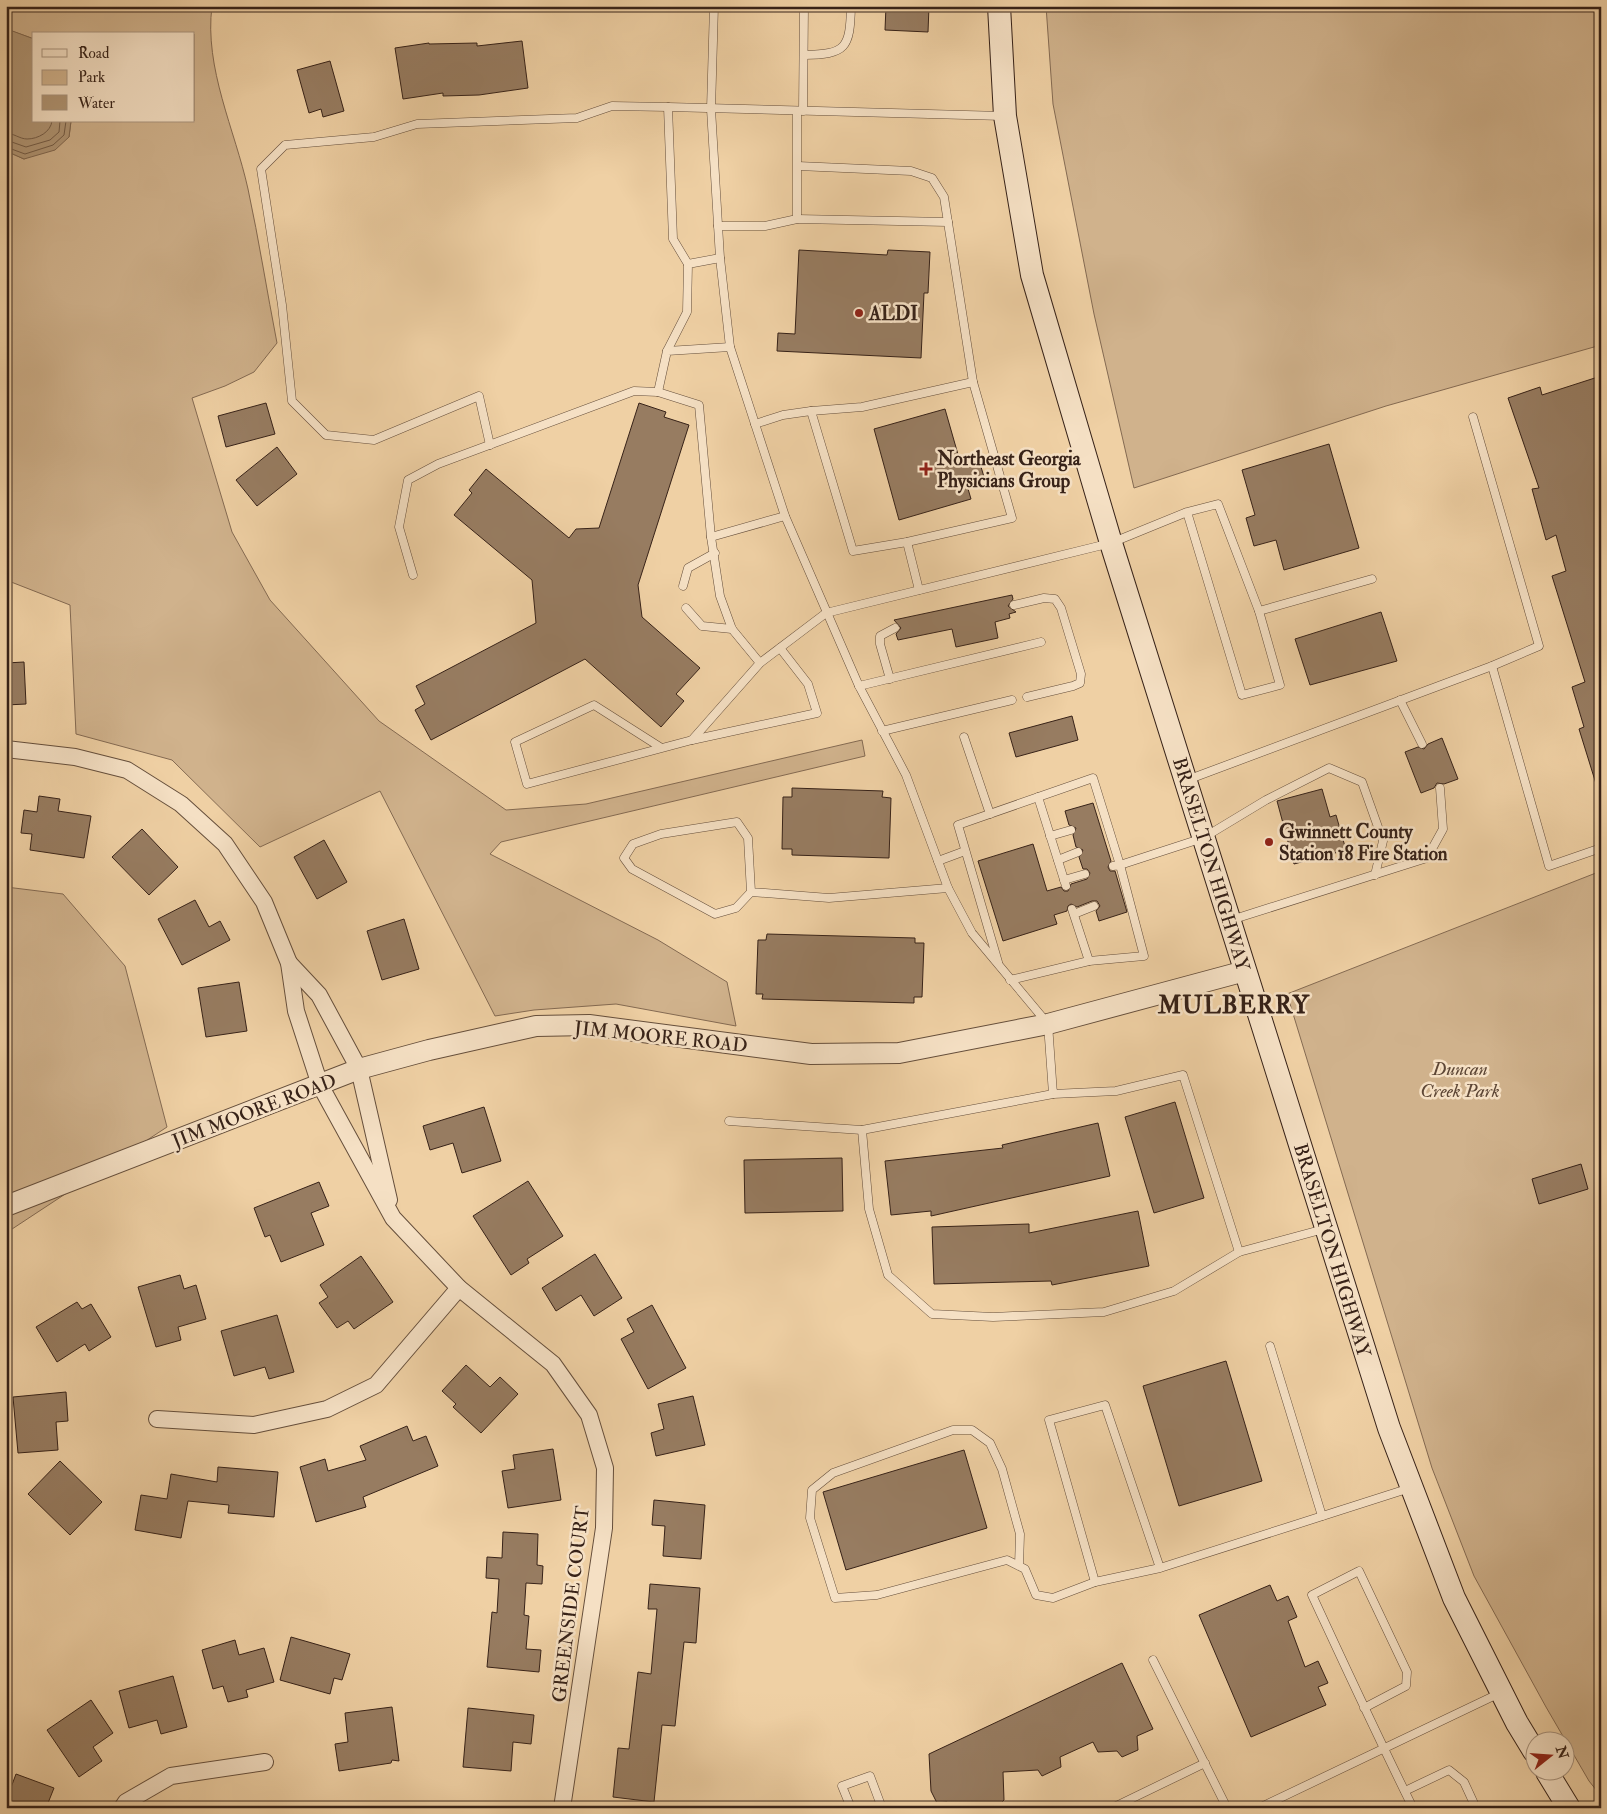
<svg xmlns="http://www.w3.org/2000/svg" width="1607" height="1814" font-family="'IM FELL Double Pica',serif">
<rect width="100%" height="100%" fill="#efd0a4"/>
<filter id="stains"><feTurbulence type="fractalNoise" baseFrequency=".004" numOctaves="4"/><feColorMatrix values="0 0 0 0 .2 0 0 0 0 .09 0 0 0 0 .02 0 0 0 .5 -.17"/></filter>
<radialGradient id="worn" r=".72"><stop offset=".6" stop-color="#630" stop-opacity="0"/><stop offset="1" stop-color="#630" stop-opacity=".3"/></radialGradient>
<g fill="#d0b28c" stroke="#846a52">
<path d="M6,6H212C204,68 235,130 248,189C259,240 267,292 277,343L254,372L225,386L192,398L232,532L270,600L379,721L506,810L586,804L862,740L865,756L501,842L490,854L658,940L727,982L736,1026L616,1004L534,1010L495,1016L380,791L260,847L172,760L76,734L70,605L6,580V151L24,159L69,137L71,121H194V34H34V39L6,29Z"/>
<polygon points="1046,6 1601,6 1601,345 1386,406 1134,488 1094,314 1053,104"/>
<polygon points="1601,871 1601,1796 1589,1781 1546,1707 1474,1576 1432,1468 1287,994"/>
<polygon points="6,887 63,894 125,966 167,1127 6,1233"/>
</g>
<polygon fill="#b09574" stroke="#80674f" points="7,29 34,39 34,121 71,121 69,137 55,150 24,159 6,151"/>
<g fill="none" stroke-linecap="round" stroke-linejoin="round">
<g stroke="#745c46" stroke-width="1">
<path d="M6,133C13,133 20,139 27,139C38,139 51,132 52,121"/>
<polyline points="6,140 26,147 50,140 59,132 60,121"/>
<polyline points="6,147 25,154 53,145 64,135 66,121"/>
</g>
</g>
<g fill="#977c61" stroke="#372218">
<polygon points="886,6 929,6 928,32 885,30"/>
<polygon points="522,41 528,88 479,95 443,96 443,93 403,99 395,48 429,43 429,44 477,43 477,46"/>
<polygon points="330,61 344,111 323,117 321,109 309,113 297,70"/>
<polygon points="799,250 887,255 888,250 930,252 928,293 924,293 921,358 777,351 778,333 795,334"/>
<polygon points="1601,376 1601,787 1597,787 1579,729 1584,727 1572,687 1585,682 1552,576 1566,571 1556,535 1546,540 1532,489 1539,488 1508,398 1540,387 1542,395"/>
<polygon points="266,403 275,434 226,447 218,416"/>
<polygon points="639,403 666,412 664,417 689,425 638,585 642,617 700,668 676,694 684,701 661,727 585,659 431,740 415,710 425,704 416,686 536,623 532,580 454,515 472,493 469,490 486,469 569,538 576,529 599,528"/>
<polygon points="945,409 961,465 979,460 984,477 966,482 971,499 899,520 874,429"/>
<polygon points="1329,444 1359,548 1284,570 1276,540 1254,546 1246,518 1255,515 1242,470"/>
<polygon points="277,447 297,474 257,506 236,480"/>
<polygon points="1012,595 1013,599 1008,606 1016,612 1009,614 1010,618 995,622 998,638 956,647 952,629 898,640 896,634 901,628 894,620"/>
<polygon points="1381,612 1397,661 1310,685 1295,639"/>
<polygon points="24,662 26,704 6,705 6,663"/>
<polygon points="1072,716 1078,740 1016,757 1009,733"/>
<polygon points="1442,738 1458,779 1444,784 1437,783 1434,788 1421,793 1405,752 1418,747 1424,749 1428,744"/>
<polygon points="792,788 883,791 882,797 891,798 889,858 792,855 792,849 782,849 783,797 792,797"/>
<polygon points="1322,789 1330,817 1336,815 1346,850 1294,864 1277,801"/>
<polygon points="39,796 60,799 58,811 91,816 84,858 30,850 32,834 21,833 24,810 37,812"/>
<polygon points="1093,803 1111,861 1108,867 1110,871 1115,871 1127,912 1099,921 1096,911 1100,906 1097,901 1092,901 1077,907 1071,904 1068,906 1067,911 1054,915 1057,924 1003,941 978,861 1033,844 1047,891 1061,887 1064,891 1068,891 1071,884 1087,879 1090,873 1087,869 1083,869 1079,857 1083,850 1076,847 1073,835 1076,828 1069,825 1065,811"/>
<polygon points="142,829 178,867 149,895 112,857"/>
<polygon points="324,840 347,882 317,899 294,857"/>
<polygon points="195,900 209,927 220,921 230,940 182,965 158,919"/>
<polygon points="404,919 419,969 382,980 367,931"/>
<polygon points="767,934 915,938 915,943 924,943 922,997 914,997 914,1003 762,999 763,994 756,994 758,940 766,940"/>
<polygon points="239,982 247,1031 206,1037 198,988"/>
<polygon points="1175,1102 1204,1198 1154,1213 1125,1117"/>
<polygon points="484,1107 501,1161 462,1173 453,1143 430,1150 423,1126"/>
<polygon points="1098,1123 1110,1176 931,1216 931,1211 891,1215 885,1161 1003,1148 1002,1145"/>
<polygon points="842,1158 843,1211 745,1213 744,1160"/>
<polygon points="1581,1164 1588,1189 1539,1204 1532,1179"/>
<polygon points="528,1181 563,1236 527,1259 529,1263 511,1275 473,1216"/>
<polygon points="319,1182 329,1206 311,1213 324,1245 281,1262 270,1235 265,1237 254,1208"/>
<polygon points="1138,1211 1149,1266 1052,1285 1051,1281 934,1284 932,1227 1029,1224 1029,1233"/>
<polygon points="595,1254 622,1298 594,1316 581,1295 556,1311 542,1288"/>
<polygon points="361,1256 393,1302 354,1329 348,1321 337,1328 319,1303 328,1297 320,1285"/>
<polygon points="180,1275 184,1289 196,1285 206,1319 178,1327 181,1340 156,1347 138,1287"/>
<polygon points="77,1302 82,1309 91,1304 111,1337 89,1351 85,1344 57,1362 36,1327"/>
<polygon points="652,1305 686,1368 648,1389 621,1339 634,1332 627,1319"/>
<polygon points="277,1315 294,1372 269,1379 265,1367 234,1376 221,1331"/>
<polygon points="1226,1361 1262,1481 1179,1506 1143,1386"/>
<polygon points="466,1365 490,1387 500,1377 518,1394 481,1433 453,1407 456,1404 442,1391"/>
<polygon points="66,1392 68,1421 56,1422 58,1450 18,1453 13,1397"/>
<polygon points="693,1396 705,1445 656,1456 651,1433 664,1429 658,1404"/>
<polygon points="407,1426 413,1441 426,1436 438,1466 363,1497 366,1507 316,1522 300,1467 325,1459 328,1471 366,1460 360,1446"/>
<polygon points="553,1449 561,1500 508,1508 502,1471 515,1469 513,1455"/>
<polygon points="964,1450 987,1528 846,1570 823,1492"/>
<polygon points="60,1461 102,1502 70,1535 28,1494"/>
<polygon points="218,1467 278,1472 274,1517 228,1513 229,1505 188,1501 181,1538 135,1530 141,1495 167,1499 171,1474 217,1482"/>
<polygon points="654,1500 705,1505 701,1559 663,1556 665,1526 652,1525"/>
<polygon points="503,1532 538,1534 537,1565 543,1566 542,1584 526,1583 524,1615 529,1616 526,1649 541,1650 539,1672 487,1667 492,1612 497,1613 499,1579 486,1578 487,1557 502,1558"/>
<polygon points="650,1584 700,1588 696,1643 684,1642 675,1726 662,1725 654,1802 613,1797 618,1748 629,1749 638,1672 651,1674 657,1609 648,1609"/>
<polygon points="1270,1585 1277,1601 1288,1596 1297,1617 1288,1621 1305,1667 1318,1661 1328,1683 1318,1687 1326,1705 1251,1737 1199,1615"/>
<polygon points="291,1637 350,1654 342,1680 334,1678 330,1694 280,1680"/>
<polygon points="235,1640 239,1655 264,1648 274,1682 246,1690 248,1697 228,1702 223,1686 213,1689 202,1650"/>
<polygon points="1122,1663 1153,1729 1137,1736 1138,1750 1122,1757 1117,1751 1098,1752 1093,1742 1060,1757 1061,1767 1042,1776 1038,1770 1003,1772 1004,1800 996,1808 949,1808 947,1802 937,1803 931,1791 929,1754"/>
<polygon points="173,1676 187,1727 161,1734 157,1720 129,1728 119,1691"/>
<polygon points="91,1700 113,1733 93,1747 102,1761 79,1777 47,1730"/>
<polygon points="392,1707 399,1761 392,1760 391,1763 339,1771 335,1744 348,1742 345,1713"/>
<polygon points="468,1708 534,1715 531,1744 513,1742 511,1771 463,1767"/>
<polygon points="16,1774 54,1788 46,1808 6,1808 6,1801"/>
</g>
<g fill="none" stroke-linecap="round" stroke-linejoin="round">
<g stroke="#654e3b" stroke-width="9">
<g id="service">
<polyline points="714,6 711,109 720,258 730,347 785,516 859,686 906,775 948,888 972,933 1048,1024 1053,1094 1116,1091 1183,1075 1239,1252"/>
<path d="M804,55C846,54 850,49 851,6"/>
<polyline points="803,111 804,6"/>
<polyline points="797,219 797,111"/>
<polyline points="718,226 765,226 797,219 948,222"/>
<polyline points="688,264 673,239 668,107 1003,116"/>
<polyline points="667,351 687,312 688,264 720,258"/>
<polyline points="658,392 667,351 730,347"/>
<polyline points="811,411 862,407 973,382"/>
<polyline points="755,424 783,415 811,411 853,551 907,542 1012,518 973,382 944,197 932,178 911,171 798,166"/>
<polyline points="490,445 479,396 374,440 326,435 292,401 282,305 261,169 285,145 374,137 417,124 577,118 612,106 668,107"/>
<polyline points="711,537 785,516"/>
<polyline points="907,542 919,590"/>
<polyline points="413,575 399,527 408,480 438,464 634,391 658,392 699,405 711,537 720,596 732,629 760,663"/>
<polyline points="683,586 688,568 715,553"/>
<polyline points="1014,605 1044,598 1055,599 1061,608 1081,674 1080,683 1073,686 1027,697"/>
<polyline points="686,608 702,626 732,629"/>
<polyline points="1259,611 1372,579"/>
<polyline points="1492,666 1549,866 1601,848"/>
<polyline points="890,679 880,644 880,636 895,628"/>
<polyline points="859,686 1041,642"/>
<polyline points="1400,700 1422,744"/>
<polyline points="882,731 1012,700"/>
<polyline points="964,737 990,814"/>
<polyline points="692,740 817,713 808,684 780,648"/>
<polyline points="660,747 594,705 515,742 527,784 692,740 760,663 826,613 1111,543 1187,512 1218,504 1259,611 1280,685 1242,695 1187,512"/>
<polyline points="1187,780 1492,666 1539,646 1473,417"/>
<polyline points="1038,797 1066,886"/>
<polyline points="1050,836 1071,830"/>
<polyline points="1058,860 1078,852"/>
<polyline points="938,861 965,851"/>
<polyline points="1064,880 1085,874"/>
<polyline points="751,892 736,908 715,914 632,869 624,858 633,844 661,834 737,822 748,838 751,892 829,898 948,888"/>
<polyline points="1072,909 1089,961"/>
<polyline points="1074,914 1094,906"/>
<polyline points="1231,920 1427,858 1443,829 1440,788"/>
<polyline points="998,962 958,825 1093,778 1120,865 1203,838 1266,800 1329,768 1362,782 1383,841 1375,875"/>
<polyline points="1010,980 1089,961 1144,956 1120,865 1113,866"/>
<polyline points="729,1121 862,1130 1053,1094"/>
<polyline points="862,1130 869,1209 888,1275 932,1314 993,1317 1104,1312 1174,1291 1239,1252 1324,1229"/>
<polyline points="1270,1346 1322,1516"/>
<polyline points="1019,1566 1020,1534 1002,1469 990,1443 972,1430 953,1430 833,1473 812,1490 810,1518 835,1598 877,1595 1007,1560 1025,1569 1036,1595 1053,1598 1095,1582"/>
<polyline points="1160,1568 1095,1582 1049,1420 1105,1405 1160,1568 1410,1488"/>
<polyline points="1153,1660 1227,1808"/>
<path d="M1364,1708L1406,1686L1407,1672L1359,1571L1312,1595C1345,1666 1378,1738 1413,1808"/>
<polyline points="1405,1791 1449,1770 1464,1782 1476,1808"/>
<polyline points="851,1808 842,1786 870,1776 882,1808"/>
<polyline points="1112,1808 1205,1763"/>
<polyline points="1259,1808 1500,1693"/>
</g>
</g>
<g stroke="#654e3b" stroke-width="18">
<g id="minor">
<polyline points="6,749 75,757 127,770 181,804 225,844 264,902 289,963 296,1011 320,1085 393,1218 459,1288 553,1364 589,1415 605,1468 604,1528 562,1808"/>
<polyline points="289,963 319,995 359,1069 389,1200"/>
<polyline points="157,1419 254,1425 327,1409 376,1385 459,1288"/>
<polyline points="122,1808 126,1802 171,1776 265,1762"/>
</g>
</g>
<g stroke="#654e3b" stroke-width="22">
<polyline id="tertiary" points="6,1206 359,1069 429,1050 536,1026 589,1025 811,1054 899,1053 1048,1024 1245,971"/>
</g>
<g stroke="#372218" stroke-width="24">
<g id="secondary">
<polyline points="999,6 1005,116 1032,275 1111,543 1389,1428 1454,1598 1517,1723 1534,1751"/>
<polyline points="1547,1772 1569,1808"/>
</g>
</g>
<use href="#service" stroke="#f5e0c4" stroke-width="8"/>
<use href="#minor" stroke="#f5e0c4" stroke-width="16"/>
<use href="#tertiary" stroke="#f5e0c4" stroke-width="20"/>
<use href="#secondary" stroke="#f5e0c4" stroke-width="22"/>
</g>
<g fill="#8f2418" stroke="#f5e0c4" stroke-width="2">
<circle cx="859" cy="313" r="5"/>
<path d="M923.5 461.5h5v5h5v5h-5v5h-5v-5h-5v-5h5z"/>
<circle cx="1269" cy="842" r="5"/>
</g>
<g text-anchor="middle" stroke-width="5" stroke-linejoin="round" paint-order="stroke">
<g font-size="19" font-weight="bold" fill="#372218" stroke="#f5e0c4" text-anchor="start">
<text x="869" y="320">ALDI</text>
<text x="937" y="465">Northeast Georgia<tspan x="937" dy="22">Physicians Group</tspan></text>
<text x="1279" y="838">Gwinnett County<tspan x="1279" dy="22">Station 18 Fire Station</tspan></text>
</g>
<g font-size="19" fill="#372218" stroke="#f5e0c4">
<text transform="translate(1212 864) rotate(73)" y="7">BRASELTON HIGHWAY</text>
<text transform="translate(661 1036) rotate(6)" y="7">JIM MOORE ROAD</text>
<text transform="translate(254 1110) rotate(-21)" y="7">JIM MOORE ROAD</text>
<text transform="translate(1333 1250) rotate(73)" y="7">BRASELTON HIGHWAY</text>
<text transform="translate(570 1604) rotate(-83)" y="7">GREENSIDE COURT</text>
</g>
<g font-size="19" font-style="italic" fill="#5d4635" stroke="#f5e0c4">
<text x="1460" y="1075">Duncan<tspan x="1460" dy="22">Creek Park</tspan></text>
</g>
<g font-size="24" font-weight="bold" letter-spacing="1" fill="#372218" stroke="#f5e0c4">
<text x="1234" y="1013">MULBERRY</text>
</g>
</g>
<rect width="1607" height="1814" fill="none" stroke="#efd0a4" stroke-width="25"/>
<rect x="8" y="8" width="1592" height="1799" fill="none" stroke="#372218" stroke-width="2.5"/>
<rect x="12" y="12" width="1582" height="1789" fill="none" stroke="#372218"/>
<rect x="32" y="32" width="162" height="90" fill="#f5e0c4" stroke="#a9947f"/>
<rect x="42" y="49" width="25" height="8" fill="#f5e0c4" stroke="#a9947f"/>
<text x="78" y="58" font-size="15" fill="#372218">Road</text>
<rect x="42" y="70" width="25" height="15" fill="#d0b28c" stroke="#a9947f"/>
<text x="78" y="82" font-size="15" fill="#372218">Park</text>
<rect x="42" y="95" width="25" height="15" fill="#b09574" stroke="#a9947f"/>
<text x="78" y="108" font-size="15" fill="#372218">Water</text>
<g transform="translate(1550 1756) rotate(73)"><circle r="24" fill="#f5e0c4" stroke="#a9947f"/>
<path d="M0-4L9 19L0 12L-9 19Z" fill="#8f2418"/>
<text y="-8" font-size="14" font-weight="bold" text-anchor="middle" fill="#372218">N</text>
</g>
<rect width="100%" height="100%" filter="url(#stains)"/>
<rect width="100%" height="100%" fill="url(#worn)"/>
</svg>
